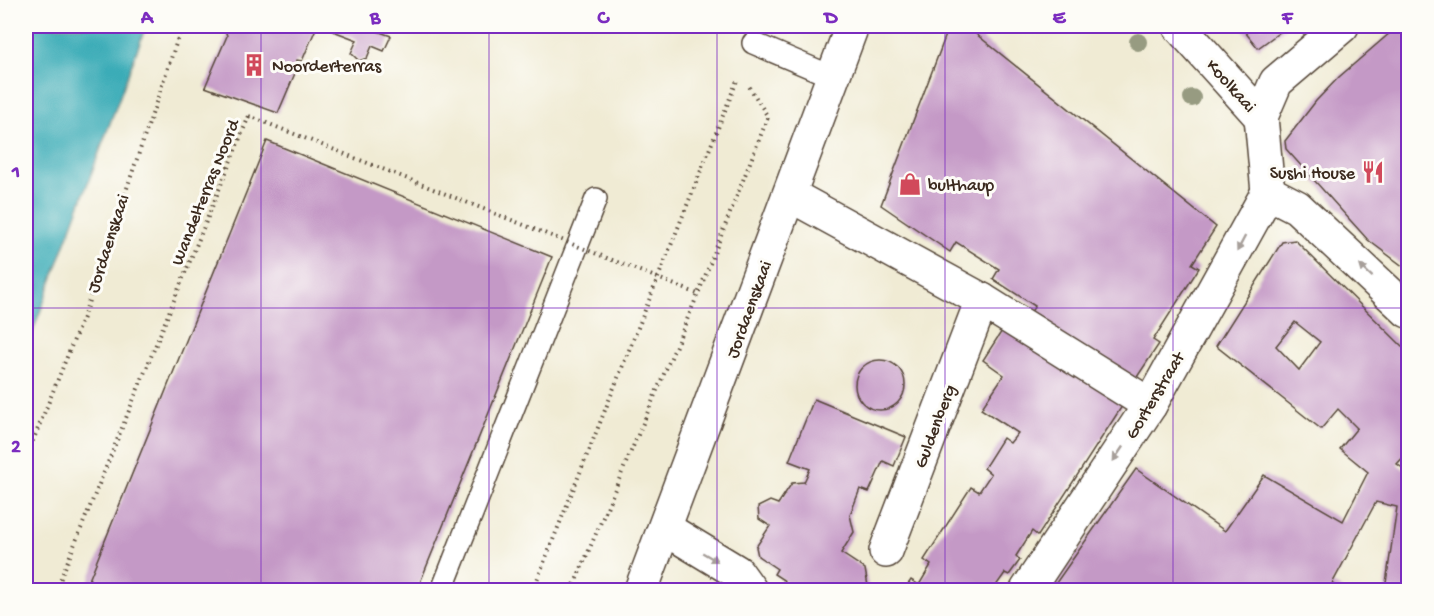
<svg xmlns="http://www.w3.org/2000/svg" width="1434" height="616" font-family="'Gochi Hand',sans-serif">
<rect width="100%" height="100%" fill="#fdfcf7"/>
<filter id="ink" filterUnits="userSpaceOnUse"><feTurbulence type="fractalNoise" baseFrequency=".0167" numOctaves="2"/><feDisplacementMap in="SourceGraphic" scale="12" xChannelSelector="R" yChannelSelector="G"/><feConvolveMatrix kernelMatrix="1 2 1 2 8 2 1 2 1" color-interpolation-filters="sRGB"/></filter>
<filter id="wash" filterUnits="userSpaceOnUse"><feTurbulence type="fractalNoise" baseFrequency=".008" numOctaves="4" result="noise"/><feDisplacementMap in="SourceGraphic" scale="24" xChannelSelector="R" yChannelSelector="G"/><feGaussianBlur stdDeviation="1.35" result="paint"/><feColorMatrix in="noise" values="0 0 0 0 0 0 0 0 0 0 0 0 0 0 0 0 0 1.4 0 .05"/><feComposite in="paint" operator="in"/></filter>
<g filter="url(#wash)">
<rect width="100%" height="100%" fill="#f0ebd4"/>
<polygon fill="#3bacb7" stroke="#3b6b6a" stroke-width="1.5" points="26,26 146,26 26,350"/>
<g id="blocks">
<g fill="#c499c6" fill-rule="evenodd">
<polygon points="224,26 317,26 302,61 297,60 293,70 296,71 278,113 205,87 227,36"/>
<polygon points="320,26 363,26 391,36 384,51 372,46 367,58 359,61 351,53 357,40"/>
<polygon points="955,26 966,26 1216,227 1192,264 1199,268 1153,340 1159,344 1135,380 1137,383 1038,536 1032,531 1016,556 1020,560 1009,575 1005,573 993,590 904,590 911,580 919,585 931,565 924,560 971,487 979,492 991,474 984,468 1003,438 1010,443 1018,433 981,409 1004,375 983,360 1007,323 1030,313 1035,306 993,279 999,269 956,242 950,252 881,205 949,27"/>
<polygon points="1240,26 1288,26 1258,48"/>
<polygon points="1398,26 1408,26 1408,270 1368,240 1286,149 1285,141 1316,101 1339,77"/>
<polygon points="267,141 552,257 417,590 85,590"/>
<path d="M1295,240L1408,352V452L1397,464L1408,472V590H1385L1397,507L1376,502L1332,584L1344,590H1051L1136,469L1225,531L1264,475L1343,521L1368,472L1340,449L1357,428L1338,409L1321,429L1216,346L1282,242ZM1295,322L1320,342L1299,370L1276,346Z"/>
<circle cx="880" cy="385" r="25"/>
<polygon points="814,399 906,437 894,466 883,461 869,492 860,489 850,515 854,532 841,553 865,569 868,586 866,590 787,590 782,587 785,581 774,574 777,569 758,556 756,547 770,526 759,519 758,507 770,501 778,504 792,483 804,482 810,469 789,461"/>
</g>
</g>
</g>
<g filter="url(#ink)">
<use href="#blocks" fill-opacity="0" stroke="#564739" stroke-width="1.5"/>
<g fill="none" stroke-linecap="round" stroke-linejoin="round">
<g stroke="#564739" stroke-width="24">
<g id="lane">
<polyline points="753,43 833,77"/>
<polyline points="442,590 596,199"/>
</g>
</g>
<g stroke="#564739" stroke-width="36">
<g id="street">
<polyline points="1179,26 1261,117"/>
<polyline points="1268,192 1261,117 1276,82 1342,26"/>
<polyline points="1268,192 1297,207 1408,311"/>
<polyline points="790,195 982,300 1150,405"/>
<polyline points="666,529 737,572 750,590"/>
<polyline points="886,551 982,300"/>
<polyline points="1027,590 1150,405 1268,192"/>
</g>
</g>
<g stroke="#564739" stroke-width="36">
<polyline id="secondary" points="641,590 852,26"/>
</g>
<g stroke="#564739" stroke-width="4" stroke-dasharray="1.5 4.5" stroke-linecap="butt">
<polyline points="26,458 84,315 182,26"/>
<polyline points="56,590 249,116"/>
<polyline points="533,590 738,78"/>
<polyline points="572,590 698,294 768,117 747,83"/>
</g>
<use href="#lane" stroke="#fff" stroke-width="21"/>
<use href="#street" stroke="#fff" stroke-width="33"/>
<use href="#secondary" stroke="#fff" stroke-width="33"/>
<polyline stroke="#564739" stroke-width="4" stroke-dasharray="1.5 4.5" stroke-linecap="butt" points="249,116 698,294"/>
</g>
<g fill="#979b81">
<circle cx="1138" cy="42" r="9"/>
<circle cx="1192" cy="98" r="9"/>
</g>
<defs><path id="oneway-solid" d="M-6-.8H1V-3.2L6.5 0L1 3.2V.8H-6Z" transform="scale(1.5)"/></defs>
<g fill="#a79f9a">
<use href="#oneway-solid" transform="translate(1241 244) rotate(118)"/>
<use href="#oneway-solid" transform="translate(1366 271) rotate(-137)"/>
<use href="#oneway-solid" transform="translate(1118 454) rotate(124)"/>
<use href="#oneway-solid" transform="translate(710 557) rotate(30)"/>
</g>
</g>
<path fill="none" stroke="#7b2cbf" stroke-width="1.5" stroke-opacity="0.55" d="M261,26V590M489,26V590M717,26V590M945,26V590M1173,26V590M26,308H1408"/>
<defs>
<g id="building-bare" transform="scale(1.8)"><path d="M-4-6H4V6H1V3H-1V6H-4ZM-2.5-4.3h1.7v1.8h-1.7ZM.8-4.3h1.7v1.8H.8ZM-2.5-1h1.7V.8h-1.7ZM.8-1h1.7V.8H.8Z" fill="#d1495b" stroke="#fdfcf7" stroke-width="2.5" paint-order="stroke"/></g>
<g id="restaurant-bare" transform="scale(1.8)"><path d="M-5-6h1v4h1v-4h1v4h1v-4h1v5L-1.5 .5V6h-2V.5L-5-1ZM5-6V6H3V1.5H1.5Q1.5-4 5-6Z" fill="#d1495b" stroke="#fdfcf7" stroke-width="2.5" paint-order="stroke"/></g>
<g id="shop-bare" transform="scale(1.8)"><path d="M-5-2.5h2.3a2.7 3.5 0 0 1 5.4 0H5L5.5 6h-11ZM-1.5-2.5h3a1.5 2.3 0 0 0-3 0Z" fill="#d1495b" stroke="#fdfcf7" stroke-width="2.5" paint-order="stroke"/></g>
</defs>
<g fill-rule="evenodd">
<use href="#building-bare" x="254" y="65"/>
<use href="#restaurant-bare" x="1373" y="172"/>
<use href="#shop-bare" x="910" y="184"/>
</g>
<g text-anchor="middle" stroke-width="6" stroke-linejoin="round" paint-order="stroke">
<g font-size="18" fill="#3b2a1e" stroke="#fdfcf7" text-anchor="start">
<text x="272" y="71">Noorderterras</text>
<text x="1355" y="178" text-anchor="end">Sushi House</text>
<text x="928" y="190">bulthaup</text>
</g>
<g font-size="18" fill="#3b2a1e" stroke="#fdfcf7">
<text transform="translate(1232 85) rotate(48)" y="6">Koolkaai</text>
<text transform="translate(204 192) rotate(-68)" y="6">Wandelterras Noord</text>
<text transform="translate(107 243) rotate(-72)" y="6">Jordaenskaai</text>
<text transform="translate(748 309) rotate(-70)" y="6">Jordaenskaai</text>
<text transform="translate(1154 395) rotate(-59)" y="6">Gorterstraat</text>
<text transform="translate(934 426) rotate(-69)" y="6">Guldenberg</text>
</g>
</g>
<rect width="1434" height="616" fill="none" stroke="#fdfcf7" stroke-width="66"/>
<rect x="33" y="33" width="1368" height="550" fill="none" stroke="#7b2cbf" stroke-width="2"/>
<g font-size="20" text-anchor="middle" font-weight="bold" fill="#7b2cbf">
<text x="147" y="23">A</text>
<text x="375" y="23">B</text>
<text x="603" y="23">C</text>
<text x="831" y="23">D</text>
<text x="1059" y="23">E</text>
<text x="1287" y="23">F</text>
<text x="16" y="177">1</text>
<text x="16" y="452">2</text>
</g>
</svg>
